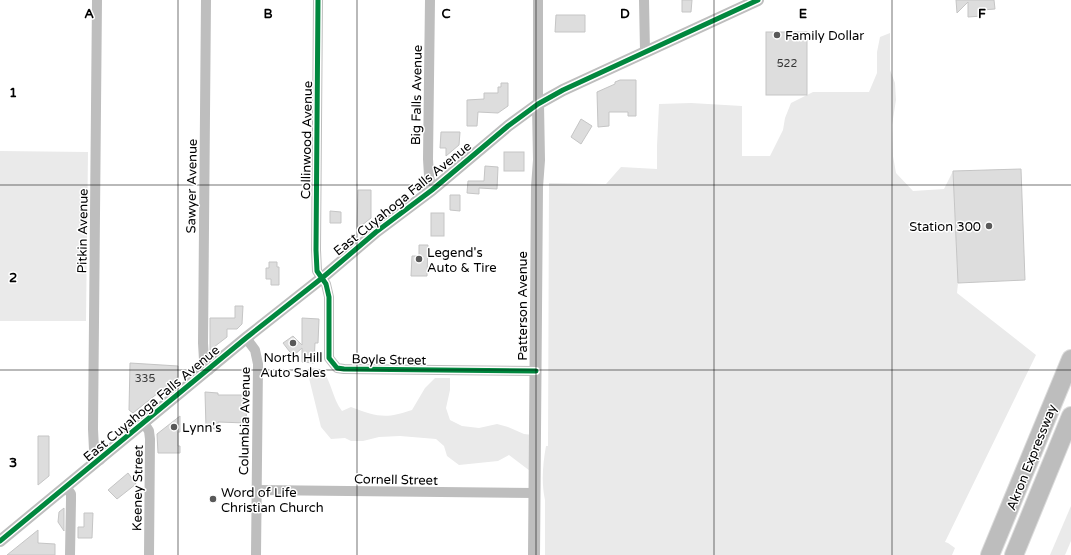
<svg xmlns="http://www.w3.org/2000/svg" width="1071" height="555" font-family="'Varela Round',sans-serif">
<rect width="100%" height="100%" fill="#fff"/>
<g fill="#eaeaea">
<path d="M890,33V70L895,83L896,100L892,125L893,156L896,173L913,191L944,189L953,171L958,283L957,293L1036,355L945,542L948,543L955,548L952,555H545V500C541,482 543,463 546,446H548L549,183L606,184L621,167L657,169V146L659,104L691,103L742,106V156H770L783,130L785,118L791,103L813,92H869L877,73V52L880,37Z"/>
<polygon points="0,151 88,152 86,321 0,321"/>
<path d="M310,368L321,369C332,381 332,398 342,411L351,407C377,417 386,419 412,410L425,388L435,378H450V390L446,408L450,420L462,426L479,428L497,424L508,427L524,434L533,435L534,474L509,455L498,461L459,465L447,456L444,446L436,439L400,436L379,437L363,441H351L345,438L331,439L321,427L307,370Z"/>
<polygon points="1071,506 1071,541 1065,555 1050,555"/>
</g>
<g fill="#ddd" stroke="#c5c5c5">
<polygon points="682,0 692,0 691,12 682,12"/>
<polygon points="956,0 994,0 995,9 982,10 982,16 968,17 968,2 957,13"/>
<polygon points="556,15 585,15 585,32 555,32"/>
<rect x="766" y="32" width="41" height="63"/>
<polygon points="620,80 636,80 636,116 628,116 628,112 609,112 609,126 598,127 597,92 615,84 615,82"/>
<polygon points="501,83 508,83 508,106 498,113 478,112 477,126 467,126 467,100 484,99 484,93 498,93 498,87 501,87"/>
<polygon points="581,119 592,126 581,144 571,137"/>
<polygon points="441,132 460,132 459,145 446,156 446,148 440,148"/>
<rect x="504" y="152" width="20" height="19"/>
<polygon points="485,166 498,167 497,189 479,188 479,194 467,193 468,181 484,181"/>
<polygon points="1021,169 1025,280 958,283 953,171"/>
<polygon points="358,190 371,190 371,218 357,229"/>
<polygon points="450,195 460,195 460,211 450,210"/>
<polygon points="330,211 341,212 341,223 330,223"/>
<rect x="431" y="213" width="13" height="23"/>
<polygon points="419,245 428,245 427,276 411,276 412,256 419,256"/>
<polygon points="269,262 277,262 277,267 279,267 279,285 271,285 271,279 266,279 266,268 269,268"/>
<polygon points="235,306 243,306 242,324 237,329 227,329 227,337 210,350 210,318 235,318"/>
<polygon points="302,318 319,319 318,343 315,343 314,363 302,362 302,348 293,356 283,343 293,336 302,345"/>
<polygon points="130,363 178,366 178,377 133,413 129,410"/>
<polygon points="205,392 218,393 218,395 247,395 246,423 218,422 218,429 206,428"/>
<polygon points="180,416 180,432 178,432 178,446 180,446 180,453 158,453 157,434"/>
<polygon points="38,436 49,436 49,476 38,485"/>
<polygon points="128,473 136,484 117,499 108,490"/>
<polygon points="64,508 64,531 58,522 59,512"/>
<polygon points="84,513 93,513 92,538 78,538 78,527 84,527"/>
<polygon points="38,530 38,543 55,544 55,555 7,555"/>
</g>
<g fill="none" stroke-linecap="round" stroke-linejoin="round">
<g stroke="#dbdbdb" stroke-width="20">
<g id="motorway">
<polyline points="990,555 1071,359"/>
<polyline points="1014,555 1071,416"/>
</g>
</g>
<g stroke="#bebebe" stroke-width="10">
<polyline points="97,0 93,429 94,450 100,460"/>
<polyline points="206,0 203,343 204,360 209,370"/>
<polyline points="318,0 316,250 317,271 326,284 329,297 329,358 337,368 344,369 536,371"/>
<polyline points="430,0 428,159 429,176 432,190"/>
<polyline points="644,0 645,51"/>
<polyline points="538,104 538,0"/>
<polyline points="246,338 255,350 258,364 256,555"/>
<polyline points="144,423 149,431 150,439 149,555"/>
<polyline points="66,487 71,494 71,500 70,555"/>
<polyline points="256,490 535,493"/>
</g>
<g stroke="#bebebe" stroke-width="12">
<polyline points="0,541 246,338 322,278 376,232 432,190 508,126 538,104 563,90 758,0"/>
<polyline points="534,555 537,187 539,160 538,104"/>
</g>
<use href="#motorway" stroke="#bdbdbd" stroke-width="18"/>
<g stroke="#fff" stroke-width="8">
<g id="cycleway">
<polyline points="318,0 316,250 317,271 326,284 329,297 329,358 337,368 344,369 536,371"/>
<polyline points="0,541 246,338 322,278 376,232 432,190 508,126 538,104 563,90 758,0"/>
</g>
</g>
<use href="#cycleway" stroke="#00873e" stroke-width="5"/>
</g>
<path fill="none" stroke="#000" stroke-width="1" stroke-opacity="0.55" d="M178,0V555M357,0V555M536,0V555M714,0V555M892,0V555M0,185H1071M0,370H1071"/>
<g fill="#595959" stroke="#fff" stroke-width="1.5">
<circle cx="777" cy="35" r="4"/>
<circle cx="989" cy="226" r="4"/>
<circle cx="419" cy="259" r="4"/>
<circle cx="293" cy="343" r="4"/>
<circle cx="174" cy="427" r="4"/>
<circle cx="213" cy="499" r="4"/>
</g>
<g text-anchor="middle" stroke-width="3" stroke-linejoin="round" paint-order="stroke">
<g font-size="11" fill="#373737">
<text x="787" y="67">522</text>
<text x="145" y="382">335</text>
</g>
<g font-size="13" fill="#000" stroke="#fff" text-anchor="start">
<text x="785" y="40">Family Dollar</text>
<text x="981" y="231" text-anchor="end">Station 300</text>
<text x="427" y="257">Legend's<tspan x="427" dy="15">Auto &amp; Tire</tspan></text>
<text x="293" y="362" text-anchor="middle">North Hill<tspan x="293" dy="15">Auto Sales</tspan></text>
<text x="182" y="432">Lynn's</text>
<text x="221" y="497">Word of Life<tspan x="221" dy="15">Christian Church</tspan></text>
</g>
<g font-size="13" fill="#000" stroke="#fff">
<text transform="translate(416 95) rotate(-89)" y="5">Big Falls Avenue</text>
<text transform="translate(306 140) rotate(-89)" y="5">Collinwood Avenue</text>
<text transform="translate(191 186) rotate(-89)" y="5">Sawyer Avenue</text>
<text transform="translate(402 198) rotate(-39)" y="5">East Cuyahoga Falls Avenue</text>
<text transform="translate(82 231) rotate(-89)" y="5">Pitkin Avenue</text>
<text transform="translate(522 306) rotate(-90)" y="5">Patterson Avenue</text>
<text transform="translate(389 359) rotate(1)" y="5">Boyle Street</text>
<text transform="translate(151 403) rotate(-40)" y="5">East Cuyahoga Falls Avenue</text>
<text transform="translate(244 421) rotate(-89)" y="5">Columbia Avenue</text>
<text transform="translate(1031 457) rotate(-68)" y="5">Akron Expressway</text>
<text transform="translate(396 479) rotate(1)" y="5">Cornell Street</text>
<text transform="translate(137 488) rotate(-89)" y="5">Keeney Street</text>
</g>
</g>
<g font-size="13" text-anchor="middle" font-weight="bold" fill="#000" stroke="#fff" stroke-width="3" stroke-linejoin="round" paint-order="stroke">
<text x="89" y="18">A</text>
<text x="268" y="18">B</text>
<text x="446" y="18">C</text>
<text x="625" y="18">D</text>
<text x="803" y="18">E</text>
<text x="982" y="18">F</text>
<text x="13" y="97">1</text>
<text x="13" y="282">2</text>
<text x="13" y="467">3</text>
</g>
</svg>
